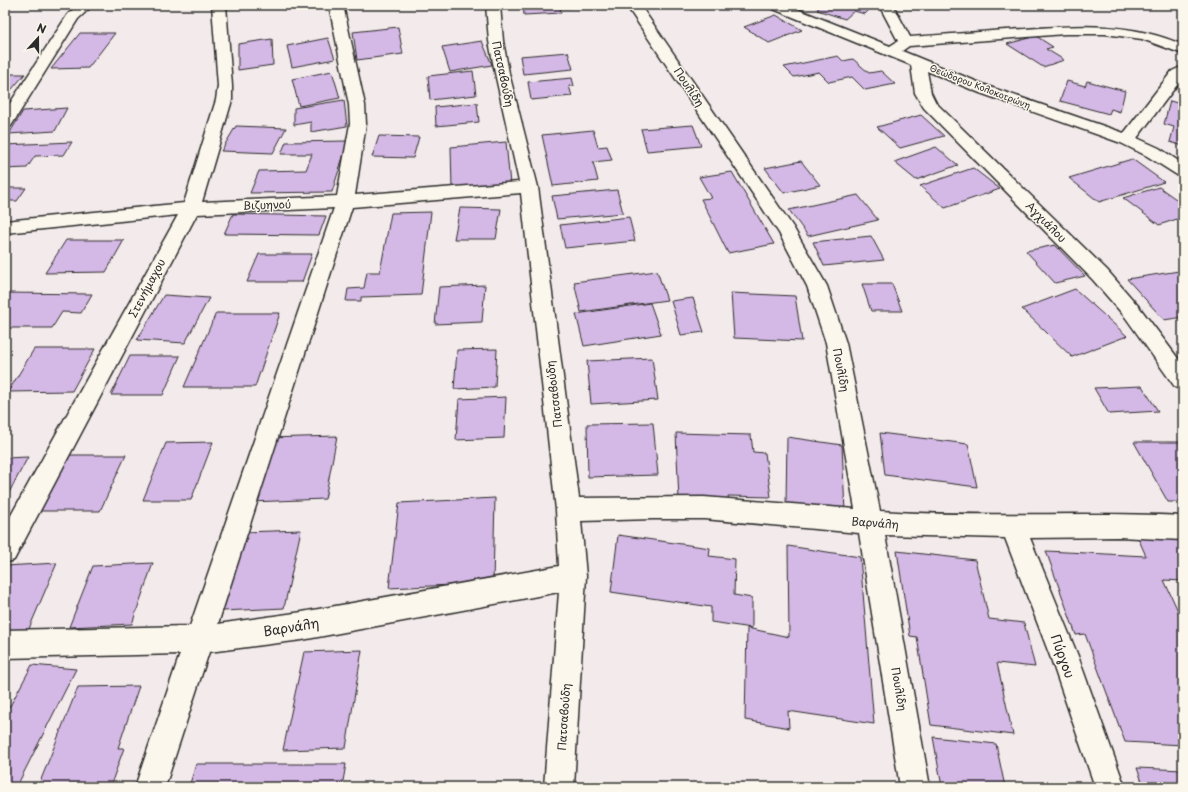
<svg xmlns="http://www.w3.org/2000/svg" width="1188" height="792" font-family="'Playpen Sans',sans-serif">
<rect width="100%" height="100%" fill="#f3eaeb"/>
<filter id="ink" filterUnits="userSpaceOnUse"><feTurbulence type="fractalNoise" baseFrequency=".025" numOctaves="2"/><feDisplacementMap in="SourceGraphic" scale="8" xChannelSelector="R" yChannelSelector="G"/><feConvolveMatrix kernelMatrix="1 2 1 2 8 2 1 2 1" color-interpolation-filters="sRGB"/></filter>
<g filter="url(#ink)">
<g fill="#d4b8e6" stroke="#2b2b2b">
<polygon points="523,5 569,5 570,8 560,8 561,13 524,15"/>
<polygon points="809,5 874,5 865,14 854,11 845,19 817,10 819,8"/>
<polygon points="776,15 802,30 769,43 744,27"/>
<polygon points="398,27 403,54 357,60 353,32"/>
<polygon points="80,33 115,33 88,68 51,69"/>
<polygon points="1036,36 1053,47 1046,49 1064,60 1043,67 1007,44"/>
<polygon points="328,38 335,59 292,67 287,46"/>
<polygon points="272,39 273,65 238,70 238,44"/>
<polygon points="482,41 492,65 450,72 442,47"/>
<polygon points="568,52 573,69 523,74 520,56"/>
<polygon points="838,56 843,61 853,59 869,73 881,71 895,84 865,90 852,77 829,82 819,72 794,77 784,67"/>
<polygon points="332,71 340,98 299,106 292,79"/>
<polygon points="473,71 476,95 430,100 428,76"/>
<polygon points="5,74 25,74 5,97"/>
<polygon points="572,78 574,86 569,86 572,96 531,100 528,82"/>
<polygon points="1067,81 1085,86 1087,81 1125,91 1120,112 1111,109 1109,114 1060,101"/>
<polygon points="1183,97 1183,146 1170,142 1174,127 1164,124 1170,101 1181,104"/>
<polygon points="344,100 347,126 311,132 311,122 294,125 294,108"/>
<polygon points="477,103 479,122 436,126 435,107"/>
<polygon points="67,108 55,131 9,134 23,111"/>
<polygon points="921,115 944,136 900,148 877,127"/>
<polygon points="693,125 701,146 647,151 641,129"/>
<polygon points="236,126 286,128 273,153 221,151"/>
<polygon points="593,130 598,147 607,146 612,160 593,162 598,181 553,186 542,135"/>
<polygon points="379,136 419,137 413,158 372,157"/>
<polygon points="348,141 332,192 250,193 259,171 306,170 312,154 281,154 286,142"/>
<polygon points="72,142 64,155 35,156 27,168 5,169 5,145"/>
<polygon points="506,142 510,184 452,189 451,147"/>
<polygon points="936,147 958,165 916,180 894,162"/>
<polygon points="1132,159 1164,182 1099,202 1069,178"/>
<polygon points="801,161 820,185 784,193 765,168"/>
<polygon points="973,168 1000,189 945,208 920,186"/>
<polygon points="732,172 774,244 728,253 701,199 711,198 699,177"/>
<polygon points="1159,187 1183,204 1183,217 1159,225 1123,198"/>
<polygon points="5,188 26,188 17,201 5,201"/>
<polygon points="617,190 623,213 557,219 552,196"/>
<polygon points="858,195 878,220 808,236 789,210"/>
<polygon points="460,208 501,209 496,239 454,239"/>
<polygon points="431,212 421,295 361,297 361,301 346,301 348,289 364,288 367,272 380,272 391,213"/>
<polygon points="233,214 326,216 319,235 224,234"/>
<polygon points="629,217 635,241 565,248 560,225"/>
<polygon points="871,236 884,260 824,266 813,242"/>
<polygon points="66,240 124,240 106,272 45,273"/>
<polygon points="1055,245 1085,276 1055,283 1026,251"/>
<polygon points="259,254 312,254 302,282 247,282"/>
<polygon points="657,271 667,300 581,312 574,282"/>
<polygon points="1179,271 1183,276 1183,317 1164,320 1127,279"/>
<polygon points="862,284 892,284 902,311 871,311"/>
<polygon points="485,285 482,322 435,324 439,287"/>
<polygon points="1075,289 1127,336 1072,357 1022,309"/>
<polygon points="6,293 92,294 81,313 62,312 52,328 5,328"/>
<polygon points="731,293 795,296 802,341 734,338"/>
<polygon points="164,295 209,298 185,343 137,340"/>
<polygon points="693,298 704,332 681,335 671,301"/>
<polygon points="650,303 661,334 584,346 576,314"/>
<polygon points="216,313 280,313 255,387 184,387"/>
<polygon points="34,349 95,349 72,391 8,392"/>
<polygon points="497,349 495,387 454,389 457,350"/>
<polygon points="130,356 180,356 163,395 111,395"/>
<polygon points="652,358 658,400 591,404 587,361"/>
<polygon points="1142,386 1158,411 1109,414 1094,388"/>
<polygon points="506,397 504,438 456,440 459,399"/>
<polygon points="653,423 658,475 588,477 587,424"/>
<polygon points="676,433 751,435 753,452 765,453 771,497 728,496 729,502 679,501"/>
<polygon points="880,433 968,444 977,487 885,475"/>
<polygon points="337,436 325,499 251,502 267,438"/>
<polygon points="787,437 842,445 845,512 786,503"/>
<polygon points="213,442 191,500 143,500 166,443"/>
<polygon points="1134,442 1183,442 1183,502 1168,502"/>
<polygon points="67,455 126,455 100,511 38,511"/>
<polygon points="28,457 5,500 5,458"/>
<polygon points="495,498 493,583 389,588 399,503"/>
<polygon points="301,530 284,608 223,611 244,532"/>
<polygon points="1135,531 1183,533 1183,581 1164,580 1183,622 1183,745 1125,742 1085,634 1076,635 1046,551 1146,556"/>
<polygon points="618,535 710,548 709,556 735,559 734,595 752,598 752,628 711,622 711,607 611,592"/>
<polygon points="788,546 860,557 874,724 788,711 789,728 745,720 747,628 789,637"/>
<polygon points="897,551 975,560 989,619 1024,623 1035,667 997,663 1013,735 931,725 917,637 910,636"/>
<polygon points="57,563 28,631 5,632 5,566"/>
<polygon points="153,563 132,624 69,627 93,566"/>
<polygon points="362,650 346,748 283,750 304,652"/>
<polygon points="32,665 76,669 17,786 5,785 5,711 8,706 10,706"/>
<polygon points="139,686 118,748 124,748 110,787 38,787 78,687"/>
<polygon points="933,737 996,744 1005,787 942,787"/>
<polygon points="196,764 346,764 342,787 189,787"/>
<polygon points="1137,768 1183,770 1183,787 1144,787"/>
</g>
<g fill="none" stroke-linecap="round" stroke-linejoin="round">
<g stroke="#2b2b2b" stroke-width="3">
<g id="minor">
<polygon points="78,5 93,5 78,19 11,126 5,128 5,111 68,14"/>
<path d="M212,5H226L232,86V100L202,202L337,196L350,124L349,105L329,5H343L365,105L366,124L355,195L519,182L495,73L489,41L486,5H500L503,41L509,73L538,187L579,498L704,497L855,509L826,343L807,286L779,233L626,5H640L793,227L827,286L846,343L880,511C981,518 1082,511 1183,516V540L1118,537L1030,538L1078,656L1125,787H1095L1050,656L1005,538L885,535L930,787H900L859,533L704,519H653L581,521L586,576L574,787H544L559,592L302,640L209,652L165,787H135L180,654L5,658V630L190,626L334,208L197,214L14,560L5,563V526L178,215L5,233V221L184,203L216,100L218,86ZM521,193L556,510L559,566L302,612L218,624L352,207Z"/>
<path d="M769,5H787L890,46L898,41L879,5H893L910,37C948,35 986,31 1025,29C1079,25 1132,22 1183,45V54L1142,39L1105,34H1065L909,46L902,51L990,87L1124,133L1172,71L1183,66V77L1137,138L1159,148L1183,164V176L1177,175L1147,156L1121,143L980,93L927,71L931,93L936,103L1107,270L1140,308L1183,365V390L1175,387L1126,318L1093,280L924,108L915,93L911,65L771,8Z"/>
</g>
</g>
<use href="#minor" fill="#fbf7ec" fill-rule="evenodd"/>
</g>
</g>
<g text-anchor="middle" stroke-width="3" stroke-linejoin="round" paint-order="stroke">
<g font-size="9" fill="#2b2b2b" stroke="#fbf7ec">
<text transform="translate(980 87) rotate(21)" y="3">Θεώδορου Κολοκοτρώνη</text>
</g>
<g font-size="11" fill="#2b2b2b" stroke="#fbf7ec">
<text transform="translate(503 74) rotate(78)" y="4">Πατσαβούδη</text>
<text transform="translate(689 87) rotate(56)" y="4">Πουλίδη</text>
<text transform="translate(267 205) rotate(-2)" y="4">Βιζυηνού</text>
<text transform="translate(1046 222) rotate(45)" y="4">Αγχιάλου</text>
<text transform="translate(147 288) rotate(-62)" y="4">Στενήμαχου</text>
<text transform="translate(841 370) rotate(79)" y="4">Πουλίδη</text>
<text transform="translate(554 394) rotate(-97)" y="4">Πατσαβούδη</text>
<text transform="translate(875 523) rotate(4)" y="4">Βαρνάλη</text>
<text transform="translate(899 689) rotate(80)" y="4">Πουλίδη</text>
<text transform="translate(564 717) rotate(-86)" y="4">Πατσαβούδη</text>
</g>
<g font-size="13" fill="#2b2b2b" stroke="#fbf7ec">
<text transform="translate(291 627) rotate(-9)" y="5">Βαρνάλη</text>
<text transform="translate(1063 656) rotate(70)" y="5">Πύργου</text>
</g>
</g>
<rect width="1188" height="792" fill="none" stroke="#fbf7ec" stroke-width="20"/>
<rect x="10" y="10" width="1168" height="772" fill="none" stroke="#2b2b2b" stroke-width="1.5" filter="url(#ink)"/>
<g transform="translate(38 38) rotate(21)" stroke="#fbf7ec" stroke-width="3" paint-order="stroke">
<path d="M0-3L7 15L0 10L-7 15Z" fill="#2b2b2b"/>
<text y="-6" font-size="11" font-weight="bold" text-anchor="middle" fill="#2b2b2b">N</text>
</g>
</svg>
